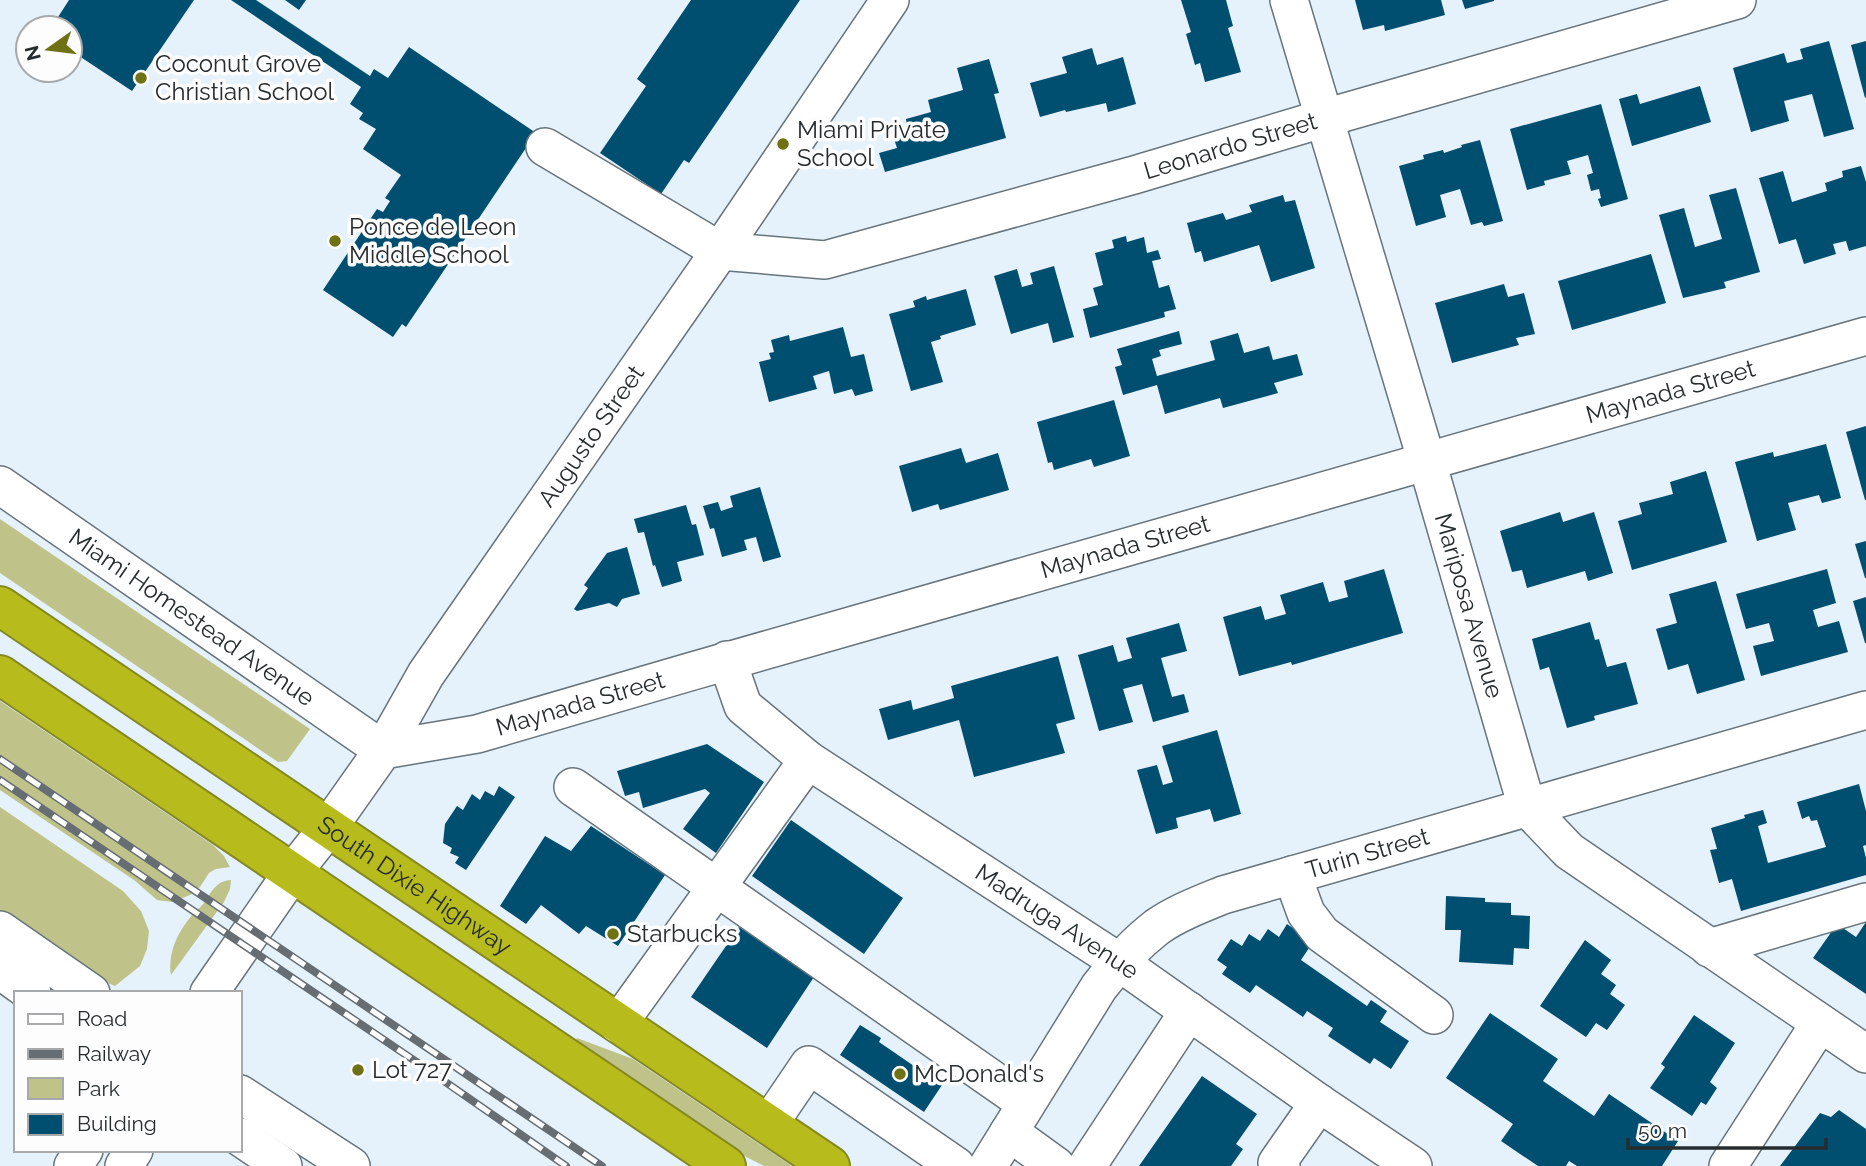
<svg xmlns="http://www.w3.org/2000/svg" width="1866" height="1166" font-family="Raleway,sans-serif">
<rect width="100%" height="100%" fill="#e5f2fb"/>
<g fill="#c0c389">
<polygon points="0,519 310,729 287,761 278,762 0,573"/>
<polygon points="0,701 213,845 224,856 230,867 216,869 209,873 200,887 190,895 172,902 157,900 134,880 0,790"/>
<polygon points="0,807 123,891 141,911 149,931 147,949 140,966 115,986 103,981 0,911"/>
<path d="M231,880L230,889L224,902L171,975C168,955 176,935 189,919C193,913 199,909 204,903C212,891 216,881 231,880Z"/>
<polygon points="577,1038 633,1059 792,1166 764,1166 727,1147 574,1044"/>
</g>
<g fill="#004f70">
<polygon points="69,0 194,0 132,91 70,50 70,28 51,28"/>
<polygon points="231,0 256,0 370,76 374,69 388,78 409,47 536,133 406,327 402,324 393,337 323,290 377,209 383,212 390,201 385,198 401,175 363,149 376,129 359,119 363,113 350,104 361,87"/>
<polygon points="285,0 306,0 299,10"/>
<polygon points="691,0 800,0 689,163 684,160 661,194 600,153 646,86 637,79"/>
<polygon points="1181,0 1226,0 1233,26 1228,28 1241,72 1205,82 1200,63 1195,65 1186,34 1191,32"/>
<polygon points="1355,0 1441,0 1445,15 1385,31 1384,25 1363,30"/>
<polygon points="1462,0 1494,0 1494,1 1465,9"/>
<polygon points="1829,41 1854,129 1824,137 1812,94 1784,101 1789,121 1751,132 1733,68 1784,53 1787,63 1803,59 1800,49"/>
<polygon points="1866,41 1866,97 1865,98 1851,45"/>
<polygon points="1092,48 1097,65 1123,57 1136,104 1108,112 1106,103 1066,112 1065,110 1040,117 1030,83 1067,73 1062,57"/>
<polygon points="989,59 999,93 994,94 1006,138 885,172 879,153 897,148 891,130 907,126 906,119 931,112 928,100 963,90 957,68"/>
<polygon points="1700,86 1711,122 1632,146 1619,99 1637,94 1640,104"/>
<polygon points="1601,104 1628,199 1601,207 1598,199 1601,198 1599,189 1591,191 1587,175 1593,173 1588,155 1567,161 1571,174 1544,181 1545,185 1527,190 1510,129"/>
<polygon points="1480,140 1503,221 1484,226 1482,222 1471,225 1460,189 1440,195 1446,217 1416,226 1399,166 1424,159 1423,155 1443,150 1444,153 1462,147 1461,145"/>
<polygon points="1861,166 1866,182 1866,246 1849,251 1846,241 1833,244 1836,254 1804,264 1796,239 1779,244 1759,178 1783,171 1792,202 1827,191 1825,183 1843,177 1842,171"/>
<polygon points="1736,188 1760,272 1724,282 1726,288 1683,298 1659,215 1684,208 1695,247 1722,239 1709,195"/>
<polygon points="1283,195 1285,202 1295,200 1315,268 1271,282 1259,245 1204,262 1201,251 1195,253 1187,223 1223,213 1226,220 1252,212 1249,205"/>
<polygon points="1126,236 1127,242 1144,237 1147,253 1158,250 1161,259 1152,261 1159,288 1169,285 1176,309 1164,312 1165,317 1090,338 1083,309 1098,305 1093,288 1103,285 1095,253 1114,248 1112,240"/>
<polygon points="1651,254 1666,303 1572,330 1558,281"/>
<polygon points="1054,266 1074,337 1053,343 1048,323 1011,334 994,276 1017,269 1022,287 1033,284 1030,273"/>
<polygon points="1504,284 1508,297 1524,293 1535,334 1516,338 1519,345 1452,363 1435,303"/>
<polygon points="966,289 976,325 940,336 941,339 931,342 943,382 911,391 889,314 915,307 913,301 926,296 927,300"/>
<polygon points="843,327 851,357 864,354 873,391 855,396 852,389 834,394 829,371 813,376 817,389 769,402 759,362 771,359 769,353 774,352 771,340 789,335 790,341"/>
<polygon points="1179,331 1182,344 1159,350 1161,356 1152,359 1157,376 1215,360 1210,341 1238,333 1244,353 1269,346 1273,360 1297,354 1303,375 1274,383 1278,393 1223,408 1220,398 1165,414 1157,385 1123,395 1115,367 1122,365 1117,349"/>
<polygon points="1114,400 1130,456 1094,467 1091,459 1054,470 1052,462 1048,463 1037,422"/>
<polygon points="1866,426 1866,500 1865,500 1846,432"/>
<polygon points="1826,444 1841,498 1822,503 1819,495 1788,503 1796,530 1757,541 1735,462 1773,452 1774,457"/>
<polygon points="961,448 966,463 998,453 1009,490 940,510 938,504 912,512 899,466"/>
<polygon points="1706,471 1727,542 1632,570 1618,521 1642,514 1639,503 1673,494 1670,482"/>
<polygon points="760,487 781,557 763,562 756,537 744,540 747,550 722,557 714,528 710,529 703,506 718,502 721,511 733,507 730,496"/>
<polygon points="686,505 692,525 696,524 704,555 677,562 682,581 662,587 655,565 653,566 644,532 638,533 634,519"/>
<polygon points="1560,512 1563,522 1594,512 1613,573 1588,581 1585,571 1527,588 1522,570 1512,572 1500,531"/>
<polygon points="1866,541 1866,578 1865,578 1855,544"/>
<polygon points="627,547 640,594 622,599 617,607 609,603 577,611 574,609 588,588 584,585 607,553"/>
<polygon points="1384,569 1403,633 1292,665 1291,662 1239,676 1223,617 1261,606 1265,620 1286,614 1280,595 1323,582 1329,602 1348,597 1344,581"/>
<polygon points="1827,569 1836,603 1813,610 1818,627 1839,621 1848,652 1761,676 1753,646 1774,641 1769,623 1746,629 1736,594"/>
<polygon points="1716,581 1745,680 1697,694 1688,664 1668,670 1656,629 1677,623 1669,594"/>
<polygon points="1866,597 1866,643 1865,643 1853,601"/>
<polygon points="1590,622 1595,640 1599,639 1607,667 1626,662 1638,704 1594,716 1595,720 1567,728 1549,667 1540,670 1532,639"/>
<polygon points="1179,623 1187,651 1161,658 1172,697 1184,694 1189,712 1153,722 1142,684 1123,689 1133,722 1099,731 1078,655 1113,645 1118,662 1132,658 1126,638"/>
<polygon points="1058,656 1075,719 1056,724 1065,753 974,777 959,720 888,740 879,709 911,700 913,710 954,698 951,686"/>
<polygon points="1217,730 1241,814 1214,822 1210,809 1176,818 1178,828 1156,834 1137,770 1157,765 1163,785 1173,782 1162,746"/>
<polygon points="707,744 764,782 716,853 683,829 710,793 705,789 643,808 639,792 625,796 617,771"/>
<polygon points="1859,784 1866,811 1866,845 1863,846 1866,858 1866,875 1741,911 1732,879 1719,883 1710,850 1717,849 1711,828 1745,818 1744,815 1763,810 1767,823 1758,826 1768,863 1826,847 1817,820 1811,821 1809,816 1802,819 1797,802"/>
<polygon points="499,786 515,797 466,870 455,863 459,857 450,853 452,848 443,843 445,824 457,806 463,810 472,794 480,800 485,791 494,796"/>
<polygon points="791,820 903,898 864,954 752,876"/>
<polygon points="591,826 665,875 618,946 586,926 579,934 541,905 526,924 500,906 545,836 571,851"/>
<polygon points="1446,896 1485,898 1485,902 1511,903 1511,915 1530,916 1529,949 1514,948 1513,965 1459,962 1461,930 1445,930"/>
<polygon points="1866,922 1866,994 1813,958 1837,924 1856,937"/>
<polygon points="1287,924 1313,942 1301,960 1367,1006 1371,1000 1387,1011 1380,1022 1409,1041 1391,1069 1374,1058 1370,1064 1328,1036 1333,1028 1307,1011 1303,1017 1256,985 1250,993 1222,974 1227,967 1217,960 1231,939 1242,946 1249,934 1260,941 1268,929 1279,937"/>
<polygon points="739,927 814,977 767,1048 691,997"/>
<polygon points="1585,940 1611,960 1601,974 1616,985 1610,994 1625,1005 1607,1030 1596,1023 1586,1037 1540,1006"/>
<polygon points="1490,1013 1558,1059 1543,1081 1594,1116 1609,1094 1678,1141 1662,1166 1577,1166 1569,1161 1566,1166 1538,1166 1501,1141 1513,1124 1446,1078"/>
<polygon points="1694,1015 1735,1043 1710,1082 1717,1088 1706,1105 1701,1102 1692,1116 1650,1088 1665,1067 1661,1064"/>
<polygon points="860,1025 881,1038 879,1042 914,1066 916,1063 944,1082 924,1112 840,1055"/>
<polygon points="1202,1076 1257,1114 1236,1144 1243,1149 1231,1166 1139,1166"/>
<polygon points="1839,1110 1866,1129 1866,1166 1780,1166 1820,1113 1831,1117"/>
</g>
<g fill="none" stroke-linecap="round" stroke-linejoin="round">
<g stroke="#68747b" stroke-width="40">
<g id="minor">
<path id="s1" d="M1289,0L1427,462L1527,807L1569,851L1866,1054"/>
<path id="s2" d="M545,147L720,251L825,260L1134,175L1325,118L1737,0"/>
<path id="s3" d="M0,485L383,750"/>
<path id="s4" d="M727,660L743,706L808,760L1119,962L1319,1103L1413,1166"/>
<path id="s5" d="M383,750L477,734C939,598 1403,469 1866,336"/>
<polyline points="573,787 1026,1103"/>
<polyline points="1292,875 1306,913 1322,934 1434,1015"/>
<polyline points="0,930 91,993"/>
<polyline points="1709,948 1866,902"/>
<polyline points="0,970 32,993"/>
<path id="s6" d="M209,993L292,873L328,828L383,750L426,674L720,251L890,0"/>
<polyline points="618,1024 808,760"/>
<polyline points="240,1094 351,1166"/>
<polyline points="769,1124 809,1065 956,1166"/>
<polyline points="1009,1132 1056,1166"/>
<polyline points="240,1137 283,1166"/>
<polyline points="73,1166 84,1150"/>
<polyline points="124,1166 134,1150"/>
<path id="s7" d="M988,1166L1099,987C1116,965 1135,944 1157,927C1177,913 1201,904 1223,895L1866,710"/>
<polyline points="1087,1166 1189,1011"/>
<polyline points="1281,1166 1277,1163 1319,1103"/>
<polyline points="1728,1166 1820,1023"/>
</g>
</g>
<g stroke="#858923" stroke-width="42">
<g id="highway">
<path id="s8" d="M0,606L830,1166"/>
<polyline points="0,675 726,1166"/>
</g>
</g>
<use href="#minor" stroke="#fff" stroke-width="37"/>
<use href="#highway" stroke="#b8bb1c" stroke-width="38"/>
<g stroke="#666e73" stroke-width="8">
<g id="rail">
<polyline points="0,759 602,1166"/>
<polyline points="0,780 421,1065 566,1166"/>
</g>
</g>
<use href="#rail" stroke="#fdfdfd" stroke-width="5" stroke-dasharray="16" stroke-linecap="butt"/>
</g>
<g fill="#6f7115" stroke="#fdfdfd" stroke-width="2.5">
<circle cx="141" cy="78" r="7"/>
<circle cx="783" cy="144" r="7"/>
<circle cx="335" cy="241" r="7"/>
<circle cx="613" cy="934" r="7"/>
<circle cx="358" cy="1070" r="7"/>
<circle cx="900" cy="1074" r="7"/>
</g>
<g text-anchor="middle" stroke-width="7" stroke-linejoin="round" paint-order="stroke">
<g font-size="24" fill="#272c2f" stroke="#fdfdfd" text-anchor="start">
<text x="155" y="72">Coconut Grove<tspan x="155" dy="28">Christian School</tspan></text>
<text x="797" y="138">Miami Private<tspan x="797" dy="28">School</tspan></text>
<text x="349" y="235">Ponce de Leon<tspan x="349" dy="28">Middle School</tspan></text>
<text x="627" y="942">Starbucks</text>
<text x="372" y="1078">Lot 727</text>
<text x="914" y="1082">McDonald's</text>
</g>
<g font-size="24" fill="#272c2f" stroke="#fdfdfd">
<text dy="8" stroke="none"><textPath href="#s2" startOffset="730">Leonardo Street</textPath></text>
<text dy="8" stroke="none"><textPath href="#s5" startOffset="1337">Maynada Street</textPath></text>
<text dy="8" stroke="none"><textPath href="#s6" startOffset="676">Augusto Street</textPath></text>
<text dy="8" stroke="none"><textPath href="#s5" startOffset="770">Maynada Street</textPath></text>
<text dy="8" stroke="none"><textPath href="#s1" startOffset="632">Mariposa Avenue</textPath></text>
<text dy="8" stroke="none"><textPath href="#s3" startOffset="233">Miami Homestead Avenue</textPath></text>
<text dy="8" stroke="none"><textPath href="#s5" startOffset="203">Maynada Street</textPath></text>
<text dy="8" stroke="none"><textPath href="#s7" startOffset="518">Turin Street</textPath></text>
<text dy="8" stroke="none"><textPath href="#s8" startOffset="500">South Dixie Highway</textPath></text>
<text dy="8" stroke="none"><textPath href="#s4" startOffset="430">Madruga Avenue</textPath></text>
</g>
</g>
<rect x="14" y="991" width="228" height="161" fill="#fdfdfd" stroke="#a7a9ab" stroke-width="2"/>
<rect x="28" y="1014" width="35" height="10" fill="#ffffff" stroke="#a7a9ab" stroke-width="2"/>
<text x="77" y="1026" font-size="21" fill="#272c2f">Road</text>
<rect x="28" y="1049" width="35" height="10" fill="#666e73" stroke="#a7a9ab" stroke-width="2"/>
<text x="77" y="1061" font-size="21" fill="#272c2f">Railway</text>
<rect x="28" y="1078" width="35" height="21" fill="#c0c389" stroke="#a7a9ab" stroke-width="2"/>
<text x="77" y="1096" font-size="21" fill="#272c2f">Park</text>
<rect x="28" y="1114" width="35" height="21" fill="#004f70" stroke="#a7a9ab" stroke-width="2"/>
<text x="77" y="1131" font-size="21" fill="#272c2f">Building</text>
<g transform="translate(49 49) rotate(256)"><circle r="33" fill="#fdfdfd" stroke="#a7a9ab" stroke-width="2"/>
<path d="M0-5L12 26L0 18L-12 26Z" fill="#6f7115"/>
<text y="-10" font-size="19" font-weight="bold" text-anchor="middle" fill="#272c2f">N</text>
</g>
<path d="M1628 1138v10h198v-10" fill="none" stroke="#272c2f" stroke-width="3.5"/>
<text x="1638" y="1138" font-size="21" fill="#272c2f" stroke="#fdfdfd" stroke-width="5" paint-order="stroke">50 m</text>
</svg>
